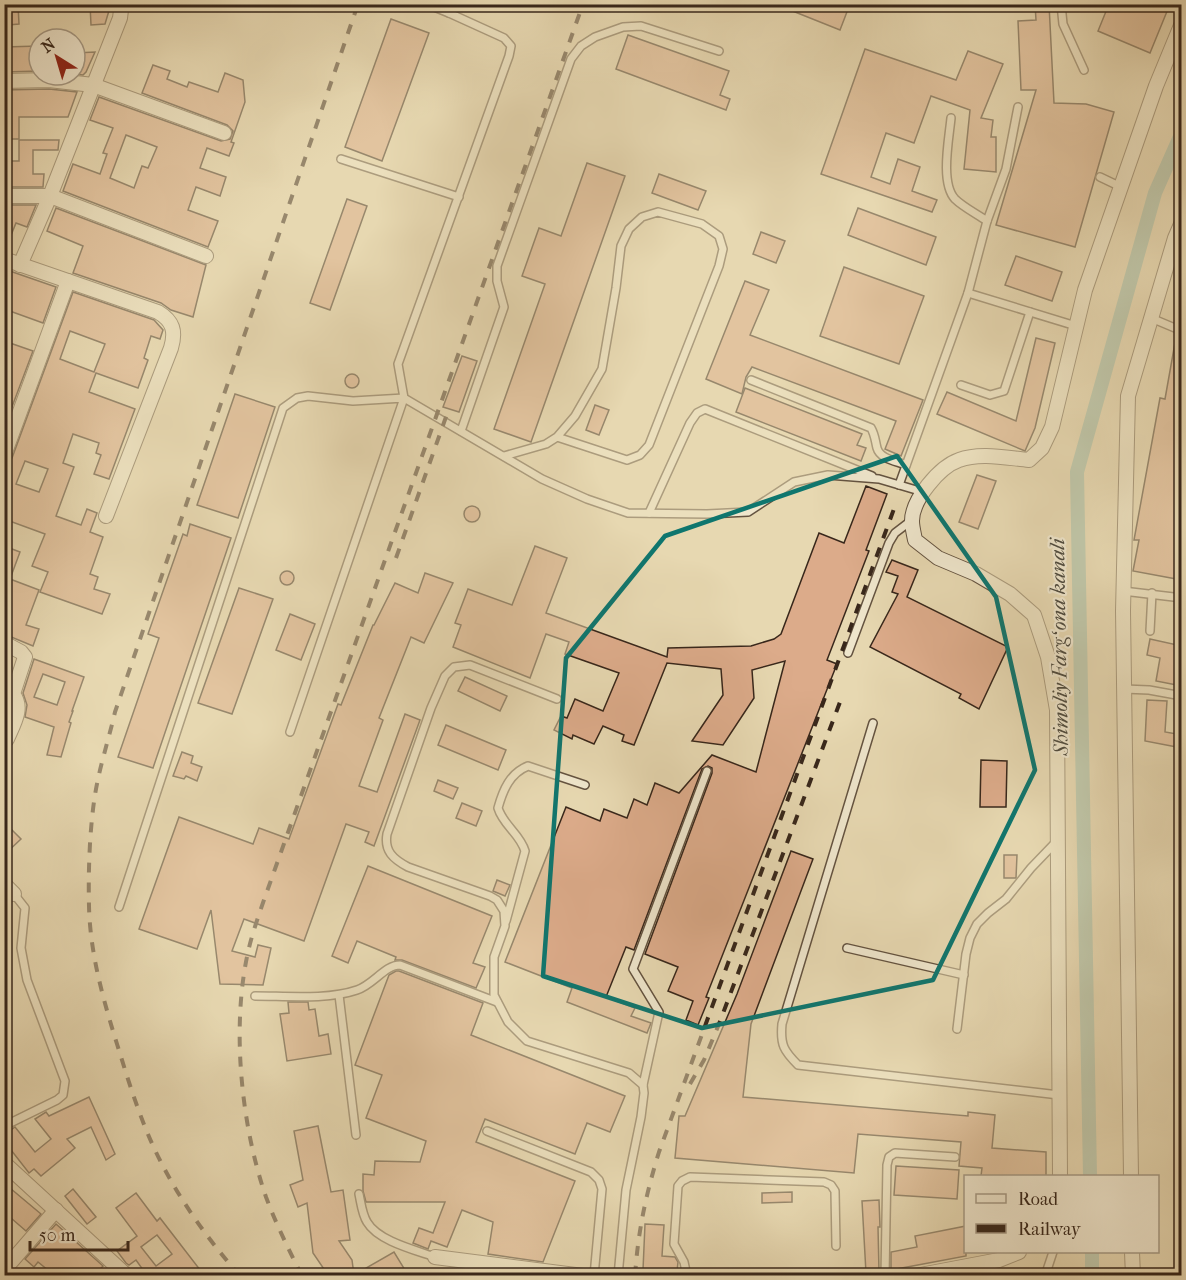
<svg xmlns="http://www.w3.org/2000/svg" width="1186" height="1280" font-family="'IM FELL French Canon',serif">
<rect width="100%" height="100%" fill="#e7d8b1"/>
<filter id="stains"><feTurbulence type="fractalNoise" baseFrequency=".00333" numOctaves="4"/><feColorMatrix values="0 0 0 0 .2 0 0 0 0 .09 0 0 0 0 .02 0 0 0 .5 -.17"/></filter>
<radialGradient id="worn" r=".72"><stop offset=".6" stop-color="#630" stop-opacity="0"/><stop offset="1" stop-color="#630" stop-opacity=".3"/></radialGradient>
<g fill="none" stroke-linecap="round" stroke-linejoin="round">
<g stroke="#97baaa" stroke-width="14">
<polyline points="1090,1176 1077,472 1155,193 1182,132"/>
<polyline points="1092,1252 1092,1276"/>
</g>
</g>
<g fill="#dcab8a" stroke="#38271b" stroke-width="1.5" fill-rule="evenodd">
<polygon points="8,4 18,4 19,24 8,25"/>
<polygon points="90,4 111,4 105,24 91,25"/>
<polygon points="775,4 850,4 840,30"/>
<polygon points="1035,4 1049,4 1054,103 1086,104 1114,112 1075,247 996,225 1036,90 1021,90 1018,21 1036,20"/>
<polygon points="1109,4 1170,4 1150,53 1098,31"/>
<polygon points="391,19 429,33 382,161 345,147"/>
<polygon points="628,35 729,71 720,95 730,99 726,110 616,69"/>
<polygon points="39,46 39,71 4,72 4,47"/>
<polygon points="865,49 956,80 968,51 1003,64 981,118 993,120 991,137 996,137 996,172 964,169 970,110 931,96 914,143 886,133 871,177 890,184 898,159 920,167 912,191 937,200 932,212 821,174"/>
<polygon points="95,52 86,72 83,75 75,74 75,53"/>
<path d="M153,65L170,71L167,79L187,87L189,82L218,92L225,73L243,80L245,102L231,142L234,143L229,156L207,148L200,168L226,177L220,196L196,187L188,210L218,221L208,247L63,191L73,164L100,174L107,154L103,153L113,128L90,120L99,97L221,141L230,139L233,131L227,125L142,93ZM126,135L157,147L148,168L142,166L134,188L110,178Z"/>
<polygon points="49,89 77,92 68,117 19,117 19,139 7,139 4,90"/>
<polygon points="19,140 59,140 58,150 33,150 33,174 44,174 43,187 4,187 4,161 19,161"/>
<polygon points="587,163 625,176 531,442 494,429 545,284 522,276 539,228 561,236"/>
<polygon points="659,174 706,191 698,210 652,193"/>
<polygon points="347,199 367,206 330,310 310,303"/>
<polygon points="4,205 36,205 27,227 16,223 5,250"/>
<polygon points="56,208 206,265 193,317 171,310 161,303 73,273 83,246 47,231"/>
<polygon points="858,208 936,237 926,265 848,235"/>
<polygon points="761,232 785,241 776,263 753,254"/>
<polygon points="1016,256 1062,272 1052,301 1005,285"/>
<polygon points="844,267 924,296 899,364 820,336"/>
<polygon points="4,269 56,287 43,323 7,310 9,303 4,301"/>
<polygon points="745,281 769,290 750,335 923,400 901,456 885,449 896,421 752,367 746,377 742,394 706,379"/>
<path d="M73,292L154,320L163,330L160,339L151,336L144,358L148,360L138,388L96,373L89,392L135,409L109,479L94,474L101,455L96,453L99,443L73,434L63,463L74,467L56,516L81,525L87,509L97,513L90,532L103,537L90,574L98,577L94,589L110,594L102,614L40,592L48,572L32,566L45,534L4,519V464L12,458ZM70,331L105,344L94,372L60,359ZM25,461L48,469L39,492L16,484Z"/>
<polygon points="1176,337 1182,337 1182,580 1133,571 1139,540 1134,540 1160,398 1165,399"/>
<polygon points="1036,338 1055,343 1035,428 1025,451 937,414 947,392 1016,421"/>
<polygon points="10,343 33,351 4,428 4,387 7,379 4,378 4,357"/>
<polygon points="462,356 477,361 459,412 443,407"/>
<circle cx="352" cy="381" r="7"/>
<polygon points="745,388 862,434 857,445 866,448 861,461 736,412"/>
<polygon points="235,394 275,407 238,518 197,505"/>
<polygon points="595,405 609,410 599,435 586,430"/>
<polygon points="977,475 996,481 978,529 959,522"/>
<polygon points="866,486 887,494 866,550 869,551 827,660 837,664 706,997 709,998 698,1025 686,1020 693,1001 668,991 678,967 645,954 712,773 712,768 708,766 702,769 634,950 626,947 606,997 635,1008 631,1016 651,1023 647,1033 567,1002 572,988 505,962 566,807 600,821 604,809 627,818 634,799 647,805 655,783 679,793 712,755 756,772 785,661 752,670 754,698 723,745 692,741 723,695 721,669 667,663 634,745 622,741 624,735 603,726 594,744 573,735 572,739 554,730 561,716 567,718 575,699 603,711 619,673 565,654 569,642 546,634 530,678 453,647 461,625 455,623 468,589 512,605 535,546 567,558 546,613 667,657 668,648 751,646 774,639 781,634 819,533 844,543"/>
<circle cx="472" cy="514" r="8"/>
<polygon points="190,524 231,538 153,768 118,757 159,638 148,634 183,534 187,536"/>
<polygon points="4,546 20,552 10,579 39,590 26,625 39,629 33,646 4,634"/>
<polygon points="892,560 918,570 907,597 1008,647 979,709 959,698 961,694 870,647 898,594 892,592 898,576 886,572"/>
<circle cx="287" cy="578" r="7"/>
<polygon points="425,573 453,583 424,643 411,637 379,718 383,720 359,786 377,792 405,714 420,720 374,846 365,842 369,832 346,824 304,941 244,919 232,951 255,957 258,945 271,948 263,985 220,984 211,910 197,949 139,929 179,817 253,844 259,828 289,839 338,704 341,705 373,625 374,625 395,583 418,593"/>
<polygon points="239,588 273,599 232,714 198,703"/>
<polygon points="290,614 315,624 301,660 276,650"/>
<polygon points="1150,639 1182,646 1182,686 1156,681 1160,658 1147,655"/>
<path d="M34,659L84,677L72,711H73L69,722L71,723L61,757L47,755L54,727L25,717L27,705L23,693ZM43,674L65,682L57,705L34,697Z"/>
<polygon points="465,677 507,696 500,711 458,691"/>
<polygon points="1147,700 1167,701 1165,732 1182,735 1182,748 1145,741"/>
<polygon points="446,725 506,750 498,770 438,745"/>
<polygon points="182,752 193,756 191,763 202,767 197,781 186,776 184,779 173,776"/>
<polygon points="981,760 1007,761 1006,807 980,807"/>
<polygon points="438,780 458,788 453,799 434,791"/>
<polygon points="462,803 482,811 476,826 456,818"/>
<polygon points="4,822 21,839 4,855"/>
<polygon points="791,851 813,859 751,1024 743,1097 968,1116 968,1112 995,1115 992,1148 1046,1152 1046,1176 981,1176 982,1168 959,1166 961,1142 858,1134 854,1173 675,1158 679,1116 685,1116 737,994"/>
<polygon points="1004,855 1017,855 1016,878 1004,878"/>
<polygon points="368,866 492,916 473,963 485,967 476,988 402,960 395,960 396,957 357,941 348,963 332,956"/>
<polygon points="497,880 510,885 505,896 493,891"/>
<polygon points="396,971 399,971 483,1003 471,1035 625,1096 610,1132 587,1123 575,1154 485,1119 476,1142 575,1181 543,1262 488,1254 493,1222 462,1210 447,1247 431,1241 428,1249 413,1243 419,1228 433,1233 445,1202 366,1202 363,1191 363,1174 374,1175 375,1161 420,1162 426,1141 366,1118 382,1075 355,1065 389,975"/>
<polygon points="288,1002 308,1002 309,1010 315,1009 319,1036 328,1034 331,1054 287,1061 280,1014 289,1013"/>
<polygon points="89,1097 115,1154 106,1160 91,1127 67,1139 75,1148 41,1176 34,1169 29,1173 4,1141 4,1135 15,1127 35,1152 51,1139 35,1119 46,1112 49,1116"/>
<polygon points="318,1126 331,1192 343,1190 350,1240 339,1241 352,1260 354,1275 394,1252 408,1275 328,1275 313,1253 307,1203 298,1207 290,1185 303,1180 294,1131"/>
<polygon points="896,1166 959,1170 957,1199 894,1195"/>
<polygon points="4,1183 41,1214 26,1231 4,1212"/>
<polygon points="73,1189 96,1217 87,1224 65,1196"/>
<polygon points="792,1192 792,1202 762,1203 762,1193"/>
<path d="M136,1193L157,1221L160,1218L204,1275H144L146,1274L136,1260L129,1265L126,1263L117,1251L137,1236L116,1208ZM157,1235L172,1254L156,1266L141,1247Z"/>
<polygon points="879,1200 880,1227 878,1227 879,1272 866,1273 862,1201"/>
<polygon points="56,1224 103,1266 95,1275 54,1275 38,1262 34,1267 25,1259"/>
<polygon points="645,1224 664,1225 662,1256 675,1257 678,1262 677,1271 643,1270"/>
<polygon points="966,1226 966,1256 891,1270 891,1252 917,1247 915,1236"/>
</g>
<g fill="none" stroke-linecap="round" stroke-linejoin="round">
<g stroke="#645340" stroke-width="10">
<g id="service">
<polyline points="427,4 449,13"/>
<polyline points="450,4 449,13 504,38 511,46 509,56 398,364 404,398 542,479 587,499 628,513 707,514 748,512 794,482 828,475 879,479 923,492"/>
<polyline points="1061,4 1063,24 1084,70"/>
<path d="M951,118C949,139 940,183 955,199C963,207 977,214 987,221"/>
<polyline points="341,159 459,197"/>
<polyline points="1100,177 1121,187"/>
<polyline points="968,293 1076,326"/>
<polyline points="1151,318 1182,331"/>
<path d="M751,380L871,428C875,435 875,440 877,448C880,459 896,461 906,465"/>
<polyline points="961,385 990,395 1004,391 1030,312"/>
<polyline points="461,431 504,307 497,281 497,266 571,59 581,46 595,37 623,27 641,26 719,51"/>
<polyline points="504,456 546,444 557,437 575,416 602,369 616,288 621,246 629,229 642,217 658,212 702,224 719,236 723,249 719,266 649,445 640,455 627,460 557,437"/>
<polyline points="899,485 968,293 987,221 1006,169 1018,107"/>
<polyline points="649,513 690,423 697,413 705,409 872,476"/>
<polyline points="1123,591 1182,598"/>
<polyline points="1150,631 1152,593"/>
<polyline points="848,653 889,543 895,533 912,520"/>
<polyline points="1124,689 1149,690 1182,696"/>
<path d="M557,699L470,665L454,667L445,676L431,708L387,834C384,851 393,859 408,867L490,896L497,900L504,911L505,926L494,957V995L508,1022L527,1041L629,1073L643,1085L644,1093L641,1117L626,1190L618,1276"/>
<path d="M873,723L782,1024C780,1045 784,1051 798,1065L1059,1095"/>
<polyline points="4,903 14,894 25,908 21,948 27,980 65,1081 63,1095 57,1100 4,1126"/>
<polyline points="119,907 283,408 297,398 308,396 353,401 404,398 290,732"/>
<path d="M506,921L525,851C520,834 503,825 498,808C503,790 510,773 528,766L585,785"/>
<polyline points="847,948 964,975"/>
<polyline points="339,995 356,1135"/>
<path d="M255,996C286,996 328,1000 357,990C373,985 385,965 400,965L497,1002"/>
<polyline points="957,1029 966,954 970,938 977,924 988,913 1006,899 1031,868 1056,842"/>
<polyline points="643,1085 659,1012 633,969 707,771"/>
<polyline points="487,1131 591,1172 599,1180 602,1189 594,1276"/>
<path d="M359,1194C361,1203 362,1214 367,1222C378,1241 415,1250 435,1257"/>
<polyline points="687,1276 684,1262 674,1244 678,1186 682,1181 690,1177 824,1182 831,1185 835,1191 836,1246"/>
<polyline points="885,1276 887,1165 889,1157 895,1153 955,1157"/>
<polyline points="1045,1276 1053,1252"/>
</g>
</g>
<g stroke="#645340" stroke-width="16">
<g id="minor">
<polyline points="4,81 49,80 93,85 224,133"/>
<polyline points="4,196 50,196 206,256"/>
<path d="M4,259L158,312C173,321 176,331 171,348L106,516"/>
<polyline points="20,265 50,196 120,18 121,10 120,4"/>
<polyline points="4,455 68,281"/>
<path d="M4,643L21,652L25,657L13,694C24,708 13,725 7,739"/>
<polyline points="4,884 14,894"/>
<polyline points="4,1163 127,1276"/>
<path d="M1060,1176L1057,710L1048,657L1034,615L1010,594L976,574L938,558L915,540C914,534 912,527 912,521C912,500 939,467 959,460C980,452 1007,458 1029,460L1042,448L1052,427L1085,290L1156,86L1182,23"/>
<polyline points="1131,1176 1123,611 1128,396 1175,238 1182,222"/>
<polyline points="1132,1252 1133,1276"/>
<polyline points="435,1257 583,1276"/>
<polyline points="4,1270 56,1210"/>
<polyline points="915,1276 999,1260 1019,1252"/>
</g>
</g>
<use href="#service" stroke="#efe6cc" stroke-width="7"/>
<use href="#minor" stroke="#efe6cc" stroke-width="14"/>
<g stroke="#38271b" stroke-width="4" stroke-dasharray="10 10" stroke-linecap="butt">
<polyline points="396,558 447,414"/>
<polyline points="690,1084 704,1060 719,1024 840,702"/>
<path d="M240,1276C211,1243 184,1206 164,1168C143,1129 130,1086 117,1044C103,999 90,953 89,906C88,868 90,815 98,779C103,756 110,734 115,712L358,4"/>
<path d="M302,1276C289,1250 276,1224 266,1197C240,1122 230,1017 251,940C255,926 260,911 265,897L583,4"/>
<path d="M635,1276C638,1231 646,1194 659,1152L895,506"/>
</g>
</g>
<path d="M0 0H1186V1280H0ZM897,456L996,597L1035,770L933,980L702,1028L543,976L566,658L665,536Z" fill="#e7d8b1" fill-opacity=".55" fill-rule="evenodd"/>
<path fill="none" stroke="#0f766e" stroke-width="4.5" stroke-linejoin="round" d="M897,456L996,597L1035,770L933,980L702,1028L543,976L566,658L665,536Z"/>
<g text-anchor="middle" stroke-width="4.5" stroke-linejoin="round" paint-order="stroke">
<g font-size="21" font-style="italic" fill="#504c3f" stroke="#efe6cc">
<text transform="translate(1059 647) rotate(-91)" y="7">Shimoliy Fargʻona kanali</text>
</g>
</g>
<rect width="1186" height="1280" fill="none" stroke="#e7d8b1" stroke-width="24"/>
<rect x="6" y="6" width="1174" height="1268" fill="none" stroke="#38271b" stroke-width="3"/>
<rect x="12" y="12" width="1162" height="1256" fill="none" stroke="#38271b" stroke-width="1.5"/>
<rect x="964" y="1175" width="195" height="78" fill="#efe6cc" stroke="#a69a85" stroke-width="1.5"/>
<rect x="976" y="1194" width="30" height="9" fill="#efe6cc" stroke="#a69a85" stroke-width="1.5"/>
<text x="1018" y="1205" font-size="18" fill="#38271b">Road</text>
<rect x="976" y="1224" width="30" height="9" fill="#38271b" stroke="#a69a85" stroke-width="1.5"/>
<text x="1018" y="1235" font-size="18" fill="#38271b">Railway</text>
<g transform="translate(57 57) rotate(323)"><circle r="28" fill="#efe6cc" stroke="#a69a85" stroke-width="1.5"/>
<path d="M0-4.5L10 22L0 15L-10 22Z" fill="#8f2418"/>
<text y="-9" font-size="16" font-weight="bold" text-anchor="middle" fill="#38271b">N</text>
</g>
<path d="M30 1241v9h98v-9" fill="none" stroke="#38271b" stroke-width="3"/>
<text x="39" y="1241" font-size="18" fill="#38271b" stroke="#efe6cc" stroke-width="4.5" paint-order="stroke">50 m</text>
<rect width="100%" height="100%" filter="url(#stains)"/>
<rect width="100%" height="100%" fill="url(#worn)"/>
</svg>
